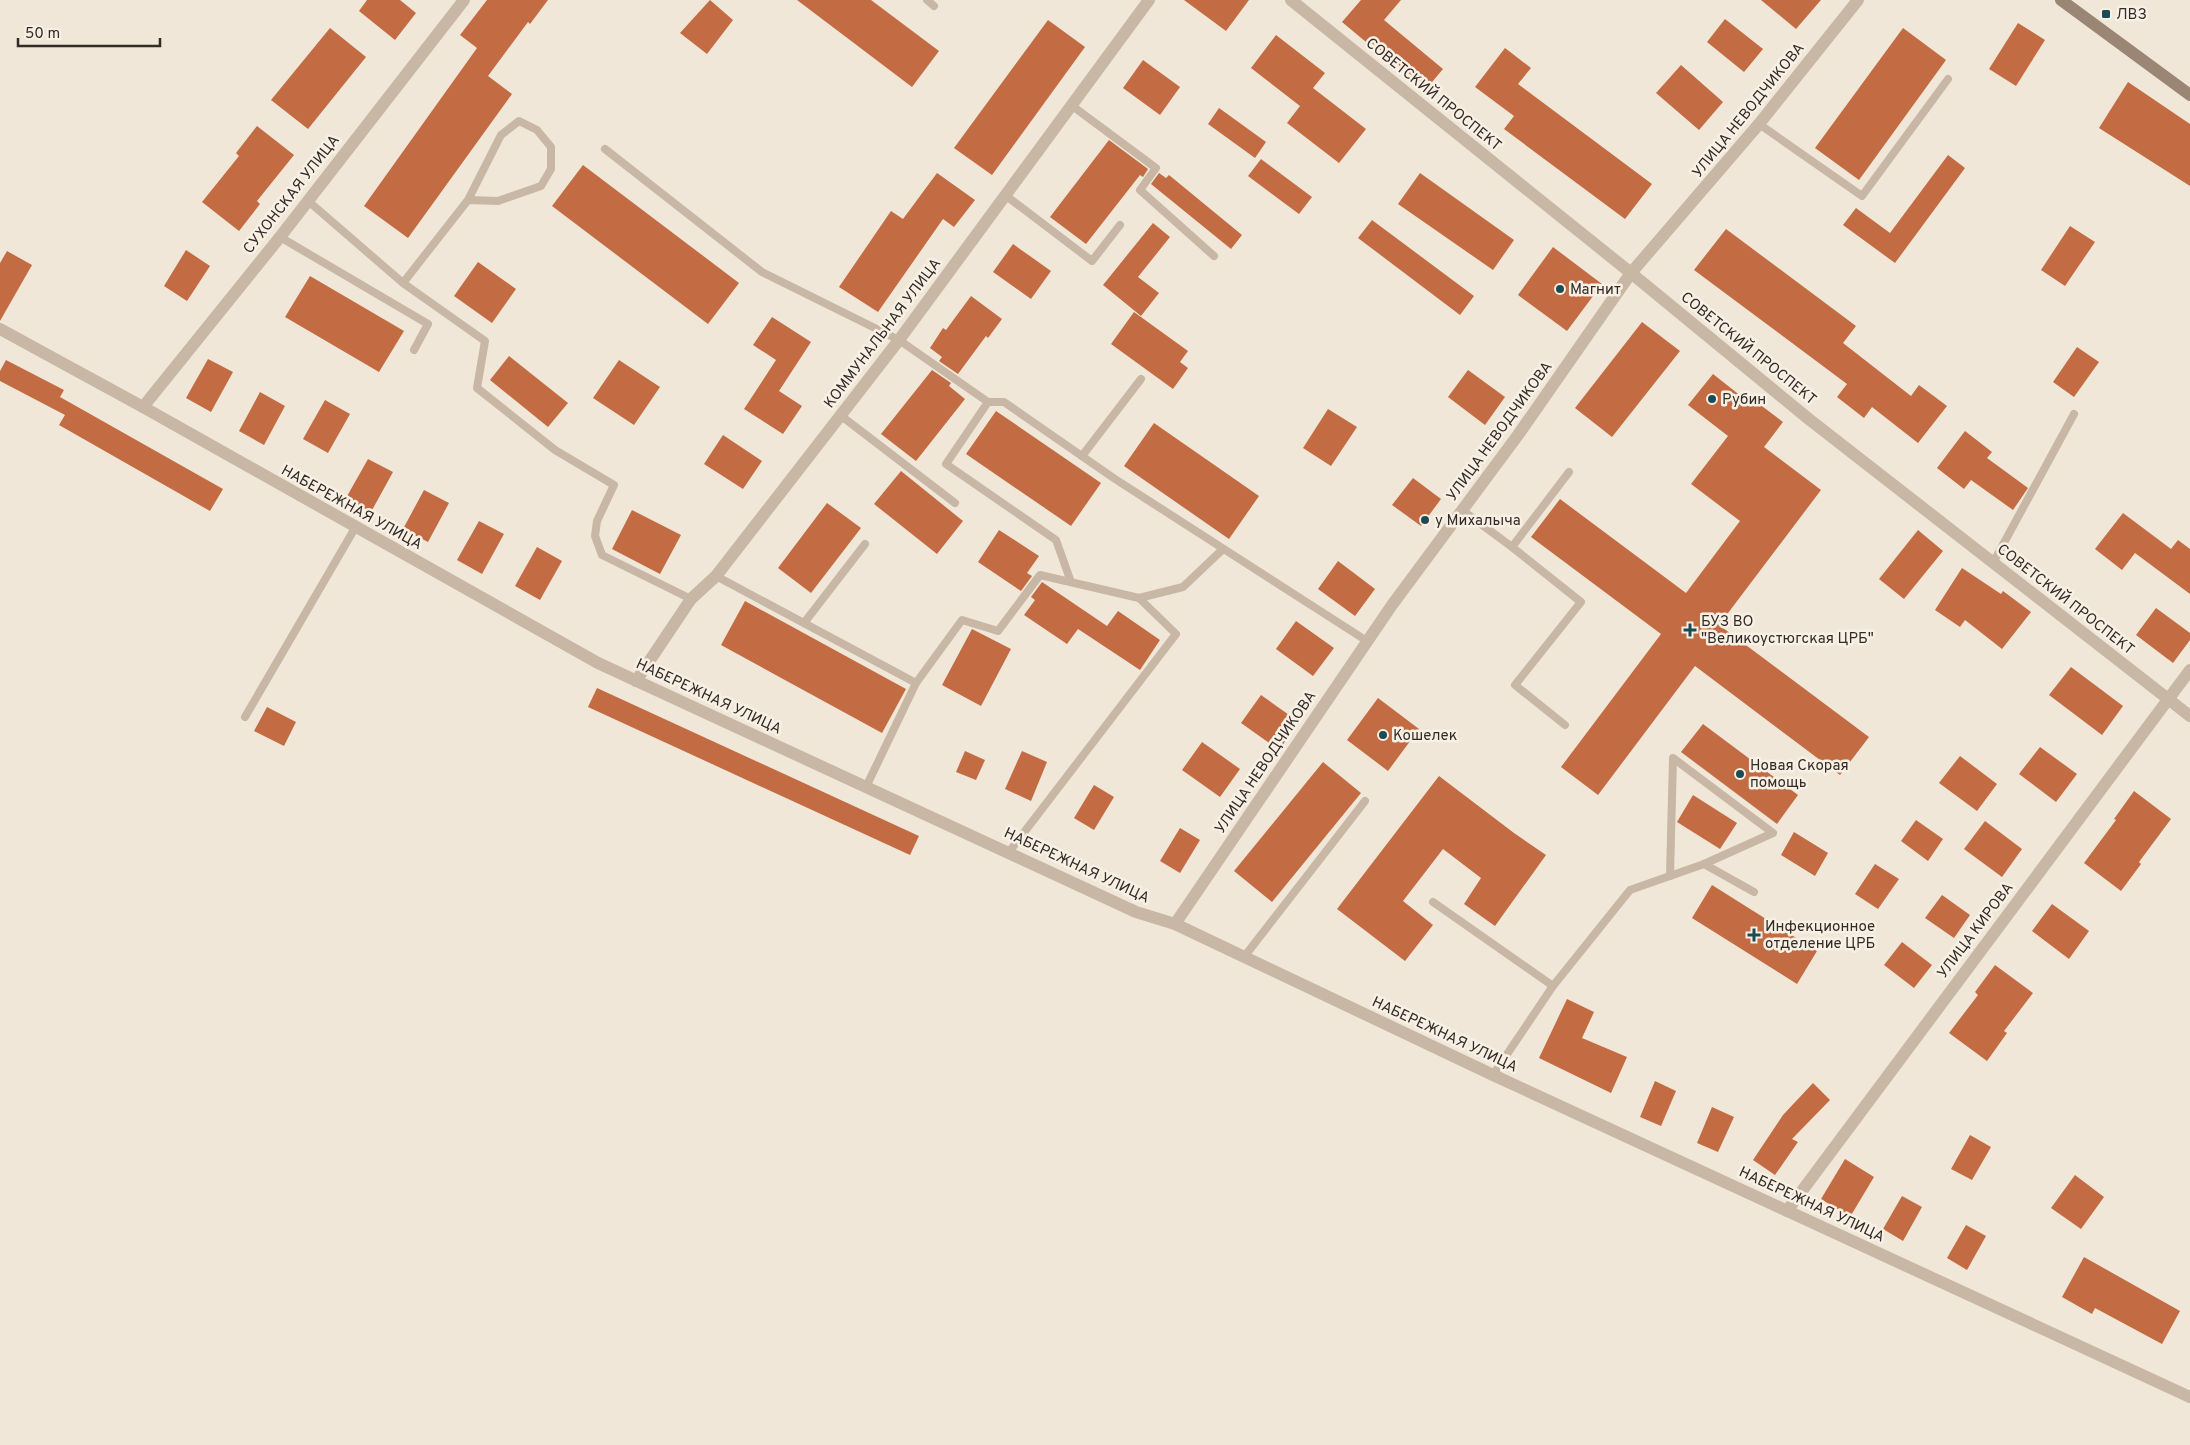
<svg xmlns="http://www.w3.org/2000/svg" width="2190" height="1445" font-family="Overpass,sans-serif">
<rect width="100%" height="100%" fill="#f0e7d8"/>
<g fill="#c36c43">
<polygon points="367,0 400,0 416,13 395,40 359,11"/>
<polygon points="487,0 548,0 530,24 528,22 488,76 512,94 408,238 364,206 477,48 460,35"/>
<polygon points="710,0 733,20 707,54 680,33"/>
<polygon points="797,0 871,0 939,51 912,87"/>
<polygon points="1184,0 1249,0 1226,31"/>
<polygon points="1361,0 1401,0 1384,20 1443,69 1427,88 1368,40 1366,42 1342,22"/>
<polygon points="1761,0 1821,0 1796,29"/>
<polygon points="1725,19 1763,49 1744,72 1707,42"/>
<polygon points="1048,20 1085,47 992,175 954,148"/>
<polygon points="2018,23 2045,40 2016,86 1989,69"/>
<polygon points="330,28 366,57 308,129 271,100"/>
<polygon points="1903,28 1946,60 1859,180 1815,148"/>
<polygon points="1276,35 1325,73 1313,88 1366,129 1339,163 1287,123 1300,106 1251,68"/>
<polygon points="1505,48 1531,68 1518,84 1652,184 1625,219 1504,129 1514,116 1475,87"/>
<polygon points="1143,60 1180,87 1160,115 1123,88"/>
<polygon points="1681,65 1723,102 1699,130 1656,93"/>
<polygon points="2128,82 2190,124 2190,186 2099,128"/>
<polygon points="1219,108 1266,142 1255,158 1208,124"/>
<polygon points="257,126 294,155 257,201 260,204 239,231 202,202 239,156 236,153"/>
<polygon points="1109,140 1148,169 1143,177 1140,175 1086,244 1050,217"/>
<polygon points="1948,155 1965,168 1895,263 1843,225 1856,208 1890,233"/>
<polygon points="1261,159 1312,197 1299,214 1248,176"/>
<polygon points="583,165 739,283 708,324 552,206"/>
<polygon points="937,173 975,200 954,227 943,219 878,312 839,287 891,211 903,219"/>
<polygon points="1159,173 1166,178 1169,175 1242,235 1231,249 1151,184"/>
<polygon points="1420,173 1514,240 1493,270 1398,204"/>
<polygon points="1372,220 1474,296 1460,315 1358,238"/>
<polygon points="1153,223 1170,237 1138,277 1159,293 1141,316 1103,285"/>
<polygon points="2070,226 2095,242 2065,286 2041,270"/>
<polygon points="1726,229 1856,326 1843,343 1911,396 1919,385 1947,406 1918,443 1872,407 1864,418 1837,397 1847,384 1694,270"/>
<polygon points="1013,244 1051,271 1031,299 993,272"/>
<polygon points="1553,247 1602,284 1567,331 1518,295"/>
<polygon points="186,250 210,266 187,301 164,286"/>
<polygon points="7,251 32,265 0,321 0,263"/>
<polygon points="478,262 516,289 492,323 454,296"/>
<polygon points="310,276 404,331 379,372 285,317"/>
<polygon points="971,296 1002,319 988,338 986,336 958,374 939,361 942,357 930,348 943,328 946,330"/>
<polygon points="1134,312 1188,351 1180,362 1188,368 1173,389 1111,344"/>
<polygon points="772,317 811,342 779,391 802,406 783,434 744,409 776,360 753,345"/>
<polygon points="1642,322 1680,351 1612,437 1575,408"/>
<polygon points="2077,347 2099,362 2074,397 2053,382"/>
<polygon points="509,356 568,403 548,427 490,380"/>
<polygon points="208,359 233,372 211,412 186,398"/>
<polygon points="6,360 64,390 60,397 223,489 210,511 59,425 65,415 0,381 0,371"/>
<polygon points="619,360 660,387 634,425 593,398"/>
<polygon points="932,370 951,383 949,386 965,399 916,461 881,434"/>
<polygon points="1468,370 1505,397 1485,425 1448,397"/>
<polygon points="1713,374 1751,404 1754,400 1783,422 1764,447 1821,490 1719,625 1869,737 1840,775 1695,666 1598,795 1561,767 1661,634 1531,537 1560,499 1686,593 1740,521 1691,484 1728,436 1688,405"/>
<polygon points="260,392 285,406 264,445 239,431"/>
<polygon points="325,400 350,414 328,453 303,439"/>
<polygon points="1328,409 1357,427 1331,466 1303,448"/>
<polygon points="996,411 1101,483 1071,526 966,454"/>
<polygon points="1154,423 1259,496 1229,539 1124,466"/>
<polygon points="1965,431 1992,452 1987,458 2028,488 2013,510 1971,480 1964,489 1937,468"/>
<polygon points="723,435 762,461 743,489 704,464"/>
<polygon points="368,459 393,472 371,512 346,498"/>
<polygon points="901,471 963,521 937,554 874,504"/>
<polygon points="1413,478 1441,499 1421,526 1392,505"/>
<polygon points="424,490 449,503 428,542 403,529"/>
<polygon points="827,503 861,528 811,593 778,568"/>
<polygon points="632,510 681,535 660,574 612,549"/>
<polygon points="2123,513 2171,549 2178,540 2190,549 2190,594 2135,553 2122,570 2095,549"/>
<polygon points="479,521 504,534 482,574 457,560"/>
<polygon points="999,530 1039,556 1027,573 1032,576 1021,591 978,562"/>
<polygon points="1918,530 1943,551 1904,599 1879,579"/>
<polygon points="537,547 562,561 540,600 515,586"/>
<polygon points="1338,561 1375,589 1355,616 1318,589"/>
<polygon points="1962,568 2001,594 2003,591 2031,612 2002,649 1965,620 1960,627 1935,610"/>
<polygon points="1042,582 1107,626 1118,611 1160,640 1140,670 1078,629 1067,644 1024,615 1035,600 1031,597"/>
<polygon points="745,601 906,689 882,733 721,645"/>
<polygon points="2156,608 2190,633 2190,640 2173,663 2136,635"/>
<polygon points="1296,621 1334,648 1313,676 1276,649"/>
<polygon points="972,629 1011,649 981,706 942,685"/>
<polygon points="2071,667 2123,706 2102,735 2049,695"/>
<polygon points="597,688 919,836 910,855 588,707"/>
<polygon points="1261,695 1299,722 1279,750 1241,723"/>
<polygon points="1378,698 1419,729 1388,771 1347,740"/>
<polygon points="267,707 296,722 284,746 254,731"/>
<polygon points="1703,724 1798,795 1777,824 1681,752"/>
<polygon points="1202,742 1240,769 1220,797 1182,770"/>
<polygon points="2040,747 2077,774 2056,802 2019,774"/>
<polygon points="965,751 985,760 976,780 956,772"/>
<polygon points="1022,751 1047,762 1031,801 1005,789"/>
<polygon points="1960,756 1997,784 1977,811 1939,783"/>
<polygon points="1323,762 1361,793 1272,902 1234,871"/>
<polygon points="1439,776 1514,833 1546,855 1495,926 1464,904 1481,878 1443,849 1403,901 1433,925 1405,961 1337,909"/>
<polygon points="1094,785 1114,797 1094,830 1074,818"/>
<polygon points="2134,791 2171,819 2139,862 2141,864 2121,891 2084,863 2116,820 2114,819"/>
<polygon points="1693,795 1737,823 1720,849 1677,822"/>
<polygon points="1916,820 1943,839 1928,861 1901,841"/>
<polygon points="1985,821 2022,849 2002,877 1964,849"/>
<polygon points="1180,828 1200,840 1180,873 1160,861"/>
<polygon points="1794,832 1828,853 1815,876 1781,855"/>
<polygon points="1875,864 1899,879 1878,909 1855,894"/>
<polygon points="1712,885 1817,951 1797,984 1692,918"/>
<polygon points="1942,895 1970,915 1954,938 1925,918"/>
<polygon points="2052,904 2089,931 2069,959 2032,931"/>
<polygon points="1902,942 1932,965 1914,988 1884,965"/>
<polygon points="1995,965 2033,993 2004,1031 2007,1033 1987,1061 1949,1033 1978,995 1975,992"/>
<polygon points="1567,999 1594,1012 1582,1038 1627,1057 1611,1093 1539,1058"/>
<polygon points="1655,1081 1676,1091 1661,1126 1640,1117"/>
<polygon points="1813,1083 1830,1100 1792,1139 1798,1142 1775,1175 1753,1160 1783,1115"/>
<polygon points="1712,1107 1734,1117 1718,1152 1697,1143"/>
<polygon points="1970,1135 1991,1147 1972,1180 1951,1169"/>
<polygon points="1845,1159 1874,1177 1850,1217 1821,1199"/>
<polygon points="2075,1175 2104,1197 2081,1229 2051,1208"/>
<polygon points="1902,1196 1922,1207 1903,1241 1883,1229"/>
<polygon points="1966,1225 1986,1236 1967,1270 1947,1258"/>
<polygon points="2084,1257 2180,1311 2162,1344 2095,1308 2092,1314 2062,1297"/>
</g>
<g fill="none" stroke-linecap="round" stroke-linejoin="round">
<g stroke="#c8b7a4" stroke-width="8">
<polyline points="927,0 934,6"/>
<polyline points="1071,105 1156,168 1140,190 1214,256"/>
<polyline points="1759,124 1862,196 1948,79"/>
<polyline points="605,149 762,272 899,340 988,402 946,464 1056,540 1071,582"/>
<polyline points="1005,195 1092,261 1120,225"/>
<polyline points="307,200 403,283 468,200 498,201 541,186 551,169 551,147 537,130 519,121 501,135 468,200"/>
<polyline points="280,237 428,324 414,350"/>
<polyline points="403,283 485,341 477,388 555,450 614,485 597,521 595,536 602,555 691,599"/>
<polyline points="988,402 1004,402 1115,479 1367,641"/>
<polyline points="840,415 955,503"/>
<polyline points="1082,456 1141,379"/>
<polyline points="1462,510 1512,547"/>
<polyline points="1993,563 2074,414"/>
<polyline points="716,576 916,683 866,787"/>
<polyline points="804,623 865,544"/>
<polyline points="916,683 962,620 998,631 1040,575 1139,598 1183,587 1223,549"/>
<polyline points="245,717 355,528"/>
<polyline points="1565,725 1515,685 1581,602 1512,547 1569,472"/>
<polyline points="1009,852 1176,634 1139,598"/>
<polyline points="1670,876 1673,758 1773,833 1704,864"/>
<polyline points="1433,902 1553,986"/>
<polyline points="1244,957 1365,801"/>
<polyline points="1493,1075 1553,986 1630,890 1704,864 1754,892"/>
</g>
<g stroke="#c8b7a4" stroke-width="12">
<polyline points="0,329 143,407 598,663 1136,912 1175,924 1493,1075 2190,1397"/>
<polyline points="143,407 280,237 464,0"/>
<polyline points="636,681 691,599 716,576 899,340 1149,0"/>
<polyline points="1175,924 1392,605 1518,435 1631,273 1759,124 1858,0"/>
</g>
<g stroke="#c8b7a4" stroke-width="12">
<polyline points="1291,0 1631,273 1810,420 2190,716"/>
<polyline points="1787,1211 2190,670"/>
</g>
<polyline stroke="#9b8676" stroke-width="12" points="2061,0 2190,95"/>
</g>
<g fill="#1d4b53" stroke="#f8f0e4" stroke-width="2">
<rect x="2101" y="9" width="10" height="10" rx="2.5"/>
<circle cx="1560" cy="289" r="5"/>
<circle cx="1712" cy="399" r="5"/>
<circle cx="1425" cy="520" r="5"/>
<path d="M1687.5 622.5h5v5h5v5h-5v5h-5v-5h-5v-5h5z"/>
<circle cx="1383" cy="735" r="5"/>
<circle cx="1740" cy="774" r="5"/>
<path d="M1751.5 927.5h5v5h5v5h-5v5h-5v-5h-5v-5h5z"/>
</g>
<g text-anchor="middle" stroke-width="5" stroke-linejoin="round" paint-order="stroke">
<g font-size="15" fill="#332b26" stroke="#f8f0e4" text-anchor="start">
<text x="2116" y="19">ЛВЗ</text>
<text x="1570" y="294">Магнит</text>
<text x="1722" y="404">Рубин</text>
<text x="1435" y="525">у Михалыча</text>
<text x="1701" y="626">БУЗ ВО<tspan x="1701" dy="17">"Великоустюгская ЦРБ"</tspan></text>
<text x="1393" y="740">Кошелек</text>
<text x="1750" y="770">Новая Скорая<tspan x="1750" dy="17">помощь</tspan></text>
<text x="1765" y="931">Инфекционное<tspan x="1765" dy="17">отделение ЦРБ</tspan></text>
</g>
<g font-size="15" fill="#332b26" stroke="#f8f0e4">
<text transform="translate(1434 94) rotate(39)" y="5">СОВЕТСКИЙ ПРОСПЕКТ</text>
<text transform="translate(1748 110) rotate(-51)" y="5">УЛИЦА НЕВОДЧИКОВА</text>
<text transform="translate(291 194) rotate(-52)" y="5">СУХОНСКАЯ УЛИЦА</text>
<text transform="translate(882 333) rotate(-53)" y="5">КОММУНАЛЬНАЯ УЛИЦА</text>
<text transform="translate(1749 348) rotate(39)" y="5">СОВЕТСКИЙ ПРОСПЕКТ</text>
<text transform="translate(1499 431) rotate(-54)" y="5">УЛИЦА НЕВОДЧИКОВА</text>
<text transform="translate(352 507) rotate(29)" y="5">НАБЕРЕЖНАЯ УЛИЦА</text>
<text transform="translate(2066 599) rotate(38)" y="5">СОВЕТСКИЙ ПРОСПЕКТ</text>
<text transform="translate(709 696) rotate(25)" y="5">НАБЕРЕЖНАЯ УЛИЦА</text>
<text transform="translate(1265 762) rotate(-56)" y="5">УЛИЦА НЕВОДЧИКОВА</text>
<text transform="translate(1077 865) rotate(25)" y="5">НАБЕРЕЖНАЯ УЛИЦА</text>
<text transform="translate(1975 930) rotate(-53)" y="5">УЛИЦА КИРОВА</text>
<text transform="translate(1445 1034) rotate(25)" y="5">НАБЕРЕЖНАЯ УЛИЦА</text>
<text transform="translate(1812 1204) rotate(25)" y="5">НАБЕРЕЖНАЯ УЛИЦА</text>
</g>
</g>
<path d="M18 38v8h142v-8" fill="none" stroke="#332b26" stroke-width="2.5"/>
<text x="25" y="38" font-size="15" fill="#332b26" stroke="#f8f0e4" stroke-width="4" paint-order="stroke">50 m</text>
</svg>
